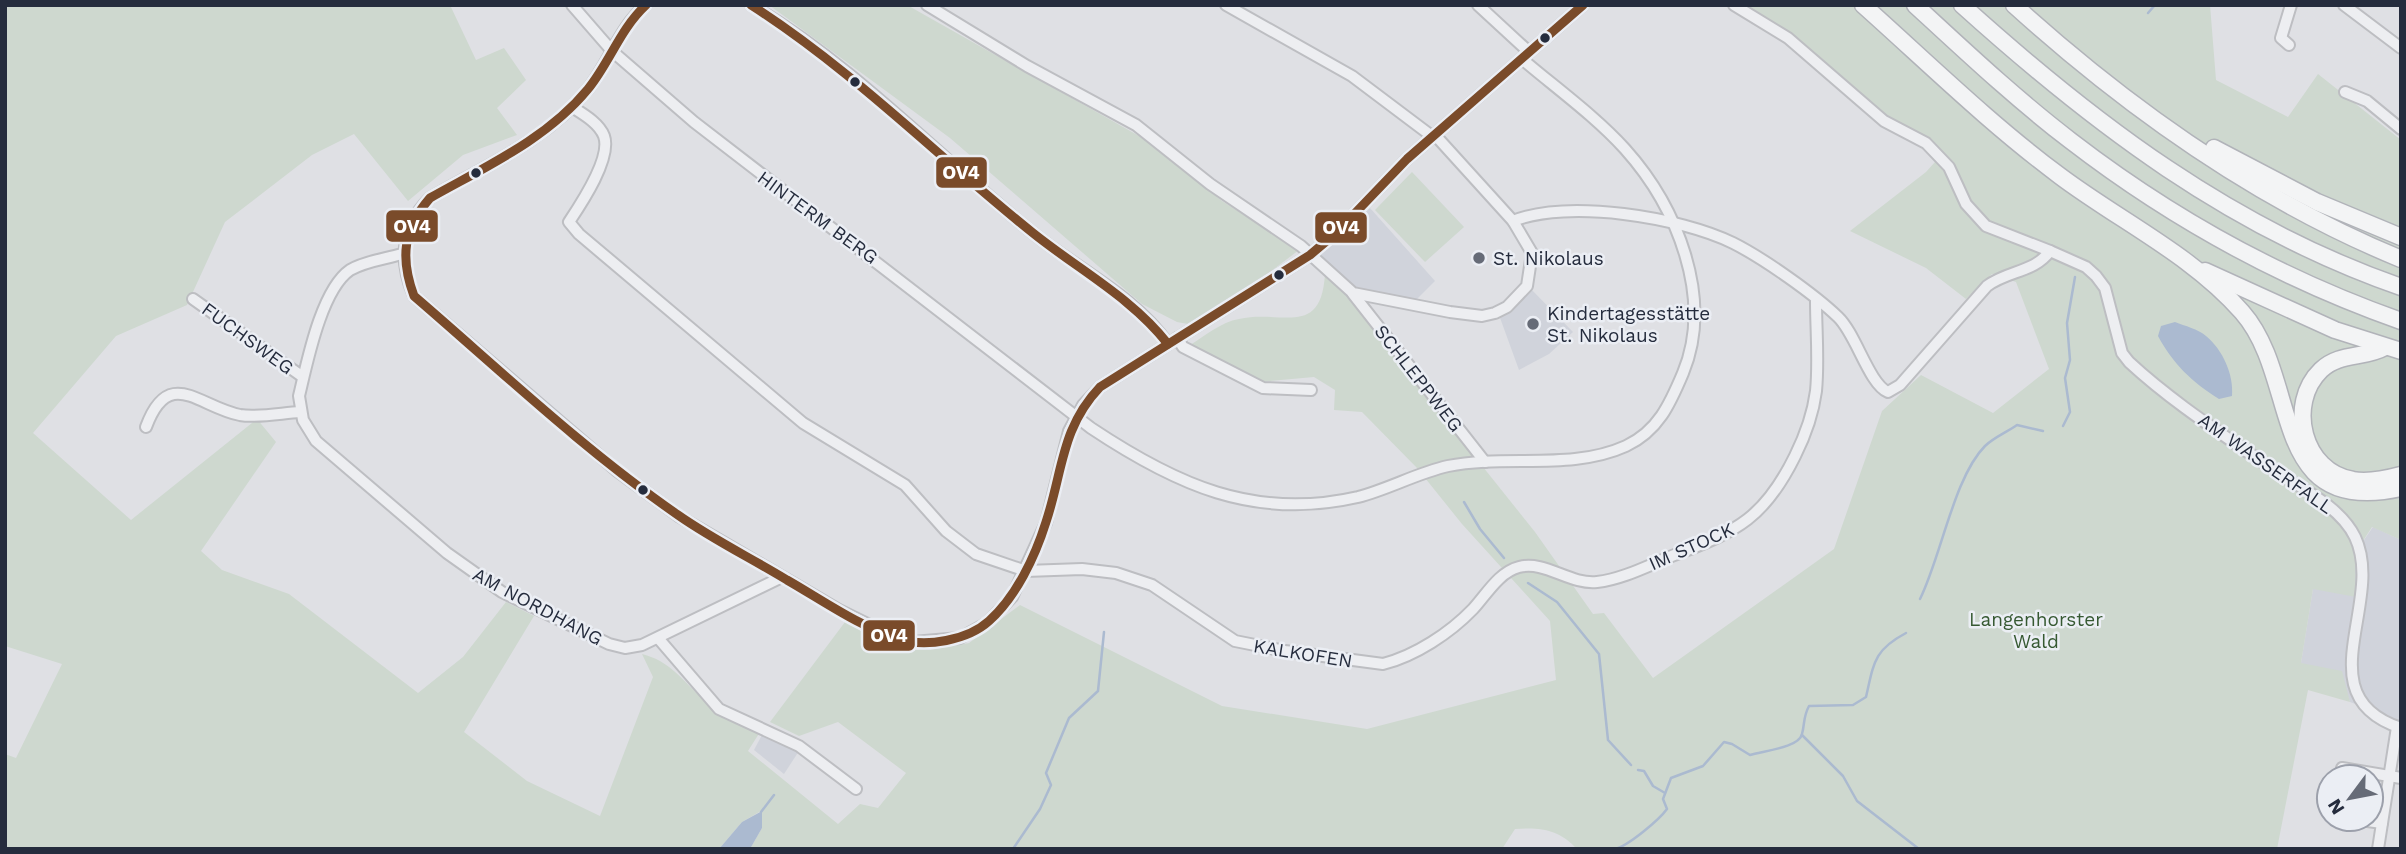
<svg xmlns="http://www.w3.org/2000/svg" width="2406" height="854" font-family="'Work Sans',sans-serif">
<rect width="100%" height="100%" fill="#dfe0e4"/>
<g fill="#d0d3db">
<polygon points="1370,208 1435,281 1414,302 1355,290 1321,255"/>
<polygon points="1530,288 1573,332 1549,354 1519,370 1499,315 1519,303"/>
<polygon points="2373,527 2401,540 2401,721 2350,702 2346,690 2301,663 2313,589 2355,553"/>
<polygon points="763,733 799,751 784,774 754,750"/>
</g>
<g fill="#ced8cf">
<path d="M5,5H450L476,60L504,48L526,80L497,108L517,135L463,155L408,201L354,134L312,155L225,222L187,305L116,336L33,433L131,520L257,419L276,442L201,551L222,570L289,594L418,693L463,657L506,602L534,616L464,732L527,781L600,816L653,677L642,654C670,661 682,680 703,699C721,714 738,725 760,732L748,751L838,824L860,804L878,808L906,773L838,722L799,736L770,722L845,622L889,646L930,650L969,643L1020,605L1222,706L1367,729L1556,680L1550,621L1462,524L1417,468L1362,412L1334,410L1335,390L1314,377L1260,382L1190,345C1205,336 1221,322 1239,319C1281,309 1321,339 1325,274L1340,288L1535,532L1593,614L1604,613L1653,678L1834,549L1882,411L1921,375L1993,413L2049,369L2016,282L1992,274L1966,299L1926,268L1850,231L1926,172L1943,153L1893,122L1738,5H2210L2216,80L2288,117L2318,74L2401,140V540L2372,527L2355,553L2356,597L2313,589L2301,663L2342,671L2350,702L2308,690L2277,849H1577C1559,829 1540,827 1515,829L1502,849H750L762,828L761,811L742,822L719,849H5V754L16,758L62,664L5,646Z"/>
<polygon points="769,5 907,5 1155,145 1222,201 1299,250 1246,290 1188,324 1177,322 1142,304 950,138"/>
<polygon points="1412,172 1464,227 1425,262 1375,210"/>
</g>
<g fill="#abbad0">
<path d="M2175,322C2185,326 2198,329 2206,336C2223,350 2234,375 2232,396L2219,399C2192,382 2173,364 2158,336L2161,326Z"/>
<polygon points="762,811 762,828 750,849 719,849 742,822"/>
</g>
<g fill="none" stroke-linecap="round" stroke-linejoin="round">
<g stroke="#abbad0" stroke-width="2.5">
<polyline points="2148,13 2155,5"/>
<polyline points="2063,426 2070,412 2065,378 2070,360 2067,323 2075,277"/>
<polyline points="1464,502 1480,529 1504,558"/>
<polyline points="1528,583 1557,602 1599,654 1608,740 1631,765"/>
<path d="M1920,599C1941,557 1954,477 1985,446C1993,438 2007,432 2017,425L2043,431"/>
<polyline points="1802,735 1843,776 1857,801 1919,849"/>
<polyline points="1638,770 1644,771 1653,786 1665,793"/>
<polyline points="761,812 774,795"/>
<polyline points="1013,849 1040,809 1051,785 1046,773 1069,718 1098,691 1104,632"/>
<path d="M1615,849C1628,846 1659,820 1667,809L1663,799L1671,778L1703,766L1724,742L1732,744L1750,755C1762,751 1799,748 1802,734C1805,723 1803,717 1809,706L1853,705L1866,697C1874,662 1874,650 1906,633"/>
</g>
<g stroke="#bdbec2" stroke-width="14">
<g id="minor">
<path d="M572,5L612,51L694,122L1091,428C1175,484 1254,521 1358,497C1389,489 1417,473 1448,466C1506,454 1571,471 1626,446C1658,431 1670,404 1683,373C1714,298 1677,207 1625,149C1595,116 1556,88 1522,59"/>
<path d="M646,5C620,26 609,63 588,89C547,140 485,166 430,198C401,227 398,259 414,296L616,470L680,517L839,610L898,639L913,642L960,638L987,623L1012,597L1046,523L1069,431L1083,405L1100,387L1310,255L1336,233L1407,159L1583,5"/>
<path d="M751,5C856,67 939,158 1033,233C1077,269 1135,296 1168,344"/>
<polyline points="927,5 1027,66 1136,125 1210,184 1301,246 1353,293 1450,312 1482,316 1495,313 1507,307 1527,286 1532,253 1513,221 1435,135"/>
<polyline points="1226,5 1352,76 1433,137"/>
<polyline points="1478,5 1529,52"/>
<path d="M1734,5L1788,38L1884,121L1926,143L1949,167L1966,204L1986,226L2050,251L2086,267L2096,276L2105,288L2122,353L2129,362C2170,400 2219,432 2265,464C2294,485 2339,504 2355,537C2386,602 2304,696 2401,728"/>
<polyline points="2344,5 2401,48"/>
<polyline points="2289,45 2281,38 2291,5"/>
<polyline points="2345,92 2367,101 2401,129"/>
<path d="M572,107C583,114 599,123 604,136C612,158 581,204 569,222L579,234L803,423L905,485L946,531L976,554L1026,571L1082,569L1116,573L1152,585L1235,641L1285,651L1383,664C1415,656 1450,633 1473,609C1486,595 1499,572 1519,567C1545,560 1570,585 1597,582C1624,579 1651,564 1677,554C1738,531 1765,517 1795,456C1805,436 1813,414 1816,391C1819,361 1816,330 1816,301"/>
<path d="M1513,221C1568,199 1680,217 1733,243C1763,258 1814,294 1838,317C1856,334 1869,384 1888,392L1900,385L1987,286C2008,270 2034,273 2050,251"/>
<path d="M402,254C385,259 365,261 350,270C321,290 307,363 299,396L303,420L316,441L447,553L502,592L609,644L625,648L642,645L782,577"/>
<polyline points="1353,294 1485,462"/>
<polyline points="193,299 303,377"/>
<polyline points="1177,338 1183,347 1263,388 1311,390"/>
<path d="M146,427C169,365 199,407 240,415C258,418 282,413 300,412"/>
<polyline points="658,638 719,709 799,746 856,789"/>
<polyline points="2342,768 2401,778"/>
<polyline points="2353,819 2382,823"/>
<polyline points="2378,849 2397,727"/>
</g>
</g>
<g stroke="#b1b3b9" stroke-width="19">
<g id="highway">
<path d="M1863,5C1928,63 1990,124 2060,176C2120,221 2192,255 2242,312C2302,380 2266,518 2401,488"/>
<path d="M1915,5C1966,52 2016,99 2071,141C2171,218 2282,279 2401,321"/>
<path d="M1962,5C2094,124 2231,228 2401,287"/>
<path d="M2014,5C2129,109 2257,200 2401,259"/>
<polyline points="2214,148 2317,202 2401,237"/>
<polyline points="2205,271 2335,330 2401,351"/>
<path d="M2385,347C2364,359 2340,352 2321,370C2286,404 2303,472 2353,480C2368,483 2386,479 2401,475"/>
</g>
</g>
<use href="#minor" stroke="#edeef1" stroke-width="10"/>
<use href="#highway" stroke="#f3f4f5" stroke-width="16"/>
<g stroke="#ebeef4" stroke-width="14">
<g id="bus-1">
<path d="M646,5C620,29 610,62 588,89C547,139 485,167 430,198C403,229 400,258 414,296C500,370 584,450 678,515C712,539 751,558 787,580C822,600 860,627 899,639C926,648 968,640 989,621C1016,597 1035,557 1046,522C1063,471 1061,428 1100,387L1310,255L1336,233L1407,159L1583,5"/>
<path d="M751,5C854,71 938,157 1033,233C1079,270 1131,297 1168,344"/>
</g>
</g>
<use href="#bus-1" stroke="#7a4b2a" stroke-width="9"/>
</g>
<g fill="#252c3d" stroke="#ebeef4" stroke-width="2.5">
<circle cx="1545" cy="38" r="6"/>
<circle cx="855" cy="82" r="6"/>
<circle cx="476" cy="173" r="6"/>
<circle cx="1279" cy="275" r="6"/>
<circle cx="643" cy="490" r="6"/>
</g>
<g fill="#666b77" stroke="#ebeef4" stroke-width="2.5">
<circle cx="1479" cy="258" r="7"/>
<circle cx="1533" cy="324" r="7"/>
</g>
<g text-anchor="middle" stroke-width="5" stroke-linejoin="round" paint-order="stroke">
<g font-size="19" fill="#252c3d" stroke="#ebeef4">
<text transform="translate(818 217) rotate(36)" y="7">HINTERM BERG</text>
<text transform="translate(248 338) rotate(36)" y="7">FUCHSWEG</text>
<text transform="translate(1419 378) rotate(52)" y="7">SCHLEPPWEG</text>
<text transform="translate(2266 463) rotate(35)" y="7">AM WASSERFALL</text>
<text transform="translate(1691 546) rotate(-24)" y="7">IM STOCK</text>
<text transform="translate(538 606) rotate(28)" y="7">AM NORDHANG</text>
<text transform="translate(1303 653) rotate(9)" y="7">KALKOFEN</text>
</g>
<g font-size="19" fill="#252c3d" stroke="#ebeef4" text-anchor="start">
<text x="1493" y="265">St. Nikolaus</text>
<text x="1547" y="320">Kindertagesstätte<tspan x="1547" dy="22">St. Nikolaus</tspan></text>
</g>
<g font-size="19" fill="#365932" stroke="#ebeef4">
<text x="2036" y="626">Langenhorster<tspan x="2036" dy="22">Wald</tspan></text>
</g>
</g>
<g stroke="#ebeef4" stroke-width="2.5">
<rect x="935" y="156" width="53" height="33" rx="7" fill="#7a4b2a"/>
<rect x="385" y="209" width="54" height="34" rx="7" fill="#7a4b2a"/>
<rect x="1314" y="211" width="54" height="33" rx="7" fill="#7a4b2a"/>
<rect x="862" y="619" width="54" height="33" rx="7" fill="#7a4b2a"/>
</g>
<g font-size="19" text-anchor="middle" font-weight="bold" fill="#fff">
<text x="961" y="179">OV4</text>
<text x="412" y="233">OV4</text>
<text x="1341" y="234">OV4</text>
<text x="889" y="642">OV4</text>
</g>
<rect width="2406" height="854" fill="none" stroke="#252c3d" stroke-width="14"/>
<g transform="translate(2350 798) rotate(238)"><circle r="33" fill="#ebeef4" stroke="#9ca0ab" stroke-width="2"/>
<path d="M0-5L12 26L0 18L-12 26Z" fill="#666b77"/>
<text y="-10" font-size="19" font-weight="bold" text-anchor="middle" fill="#252c3d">N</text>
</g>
</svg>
